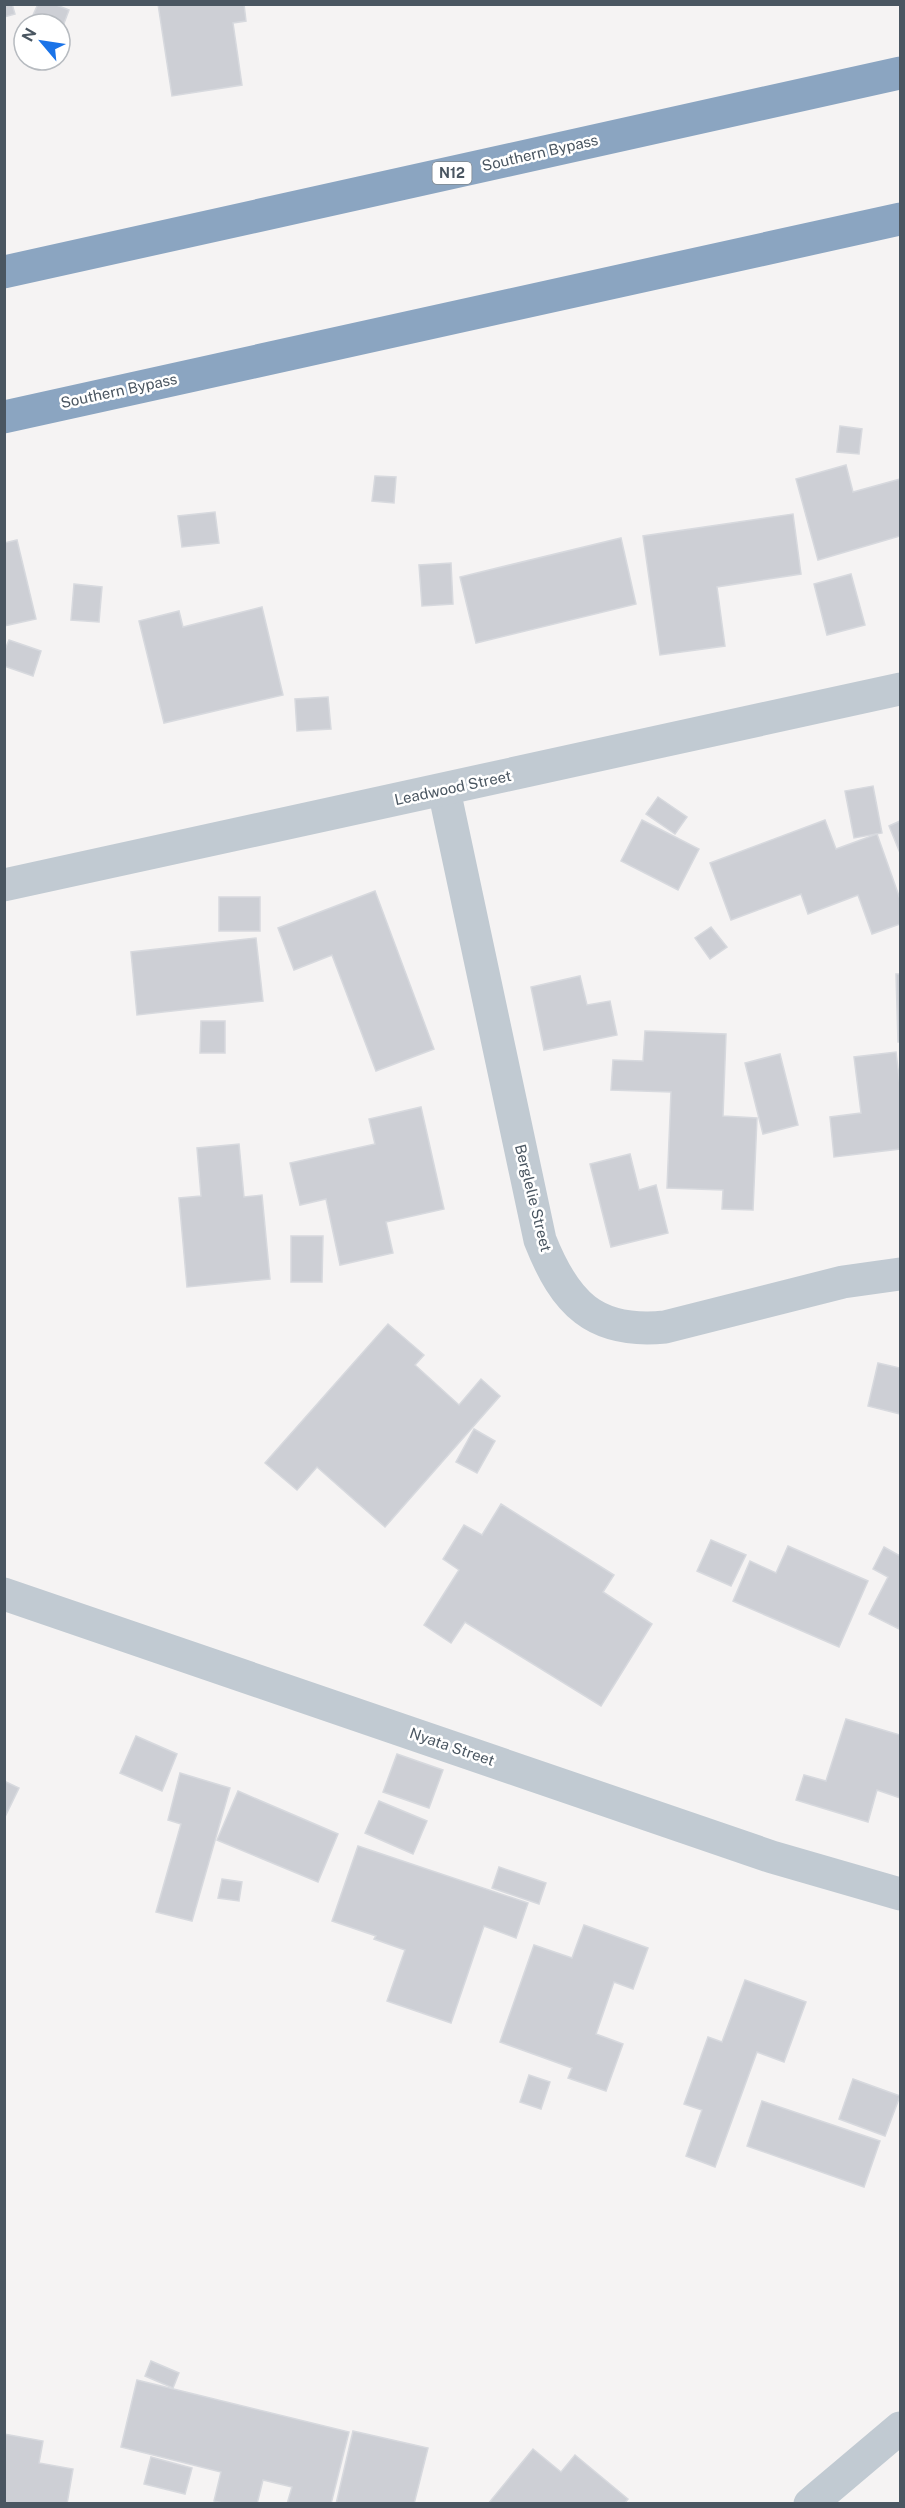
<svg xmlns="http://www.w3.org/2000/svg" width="905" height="2508" font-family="'Public Sans',sans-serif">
<rect width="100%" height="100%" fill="#f5f3f3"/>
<g fill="#cdcfd5" stroke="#d7d9de" stroke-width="1.5">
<polygon points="4,4 12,4 15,14 4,17"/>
<polygon points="38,4 54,4 69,10 63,26 33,15"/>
<polygon points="158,4 244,4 246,21 233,23 242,85 172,96"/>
<polygon points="840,426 862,429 859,454 837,452"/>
<polygon points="846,465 853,492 900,479 900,536 818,560 796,479"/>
<polygon points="375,476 396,477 394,503 372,501"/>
<polygon points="215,512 219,543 182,547 178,516"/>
<polygon points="793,514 801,574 717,587 725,646 660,655 643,536"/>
<polygon points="621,538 636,604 476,643 460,577"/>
<polygon points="17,540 36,619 4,626 4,543"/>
<polygon points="451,563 453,604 422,606 419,565"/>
<polygon points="851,574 865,625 827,635 814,584"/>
<polygon points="74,584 102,587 99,622 71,620"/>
<polygon points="262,607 283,695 164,723 139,621 179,611 183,627"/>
<polygon points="9,640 41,651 33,676 4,666 4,652"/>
<polygon points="328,697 331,729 297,731 295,699"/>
<polygon points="873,786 882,833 854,838 845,791"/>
<polygon points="658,797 687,817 675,834 646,814"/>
<polygon points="642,820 699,849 678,890 621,861"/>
<polygon points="825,820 836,849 877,834 900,899 900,924 872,934 858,895 808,914 801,894 731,920 710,863"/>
<polygon points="900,821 900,853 889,826"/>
<polygon points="375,891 434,1049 376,1071 332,955 294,970 278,928"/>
<rect x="219" y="897" width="41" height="34"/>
<polygon points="711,927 727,947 710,959 695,938"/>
<polygon points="256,938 263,1001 137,1015 131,952"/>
<polygon points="896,974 900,974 900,1042 898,1042"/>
<polygon points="580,976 587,1005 610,1001 617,1035 544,1050 531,987"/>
<polygon points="201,1021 225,1021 225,1053 200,1053"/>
<polygon points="645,1031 726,1034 723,1116 757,1118 753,1210 722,1209 723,1190 667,1188 671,1092 611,1090 613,1060 643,1061"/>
<polygon points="896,1052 900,1085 900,1149 834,1157 830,1117 861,1113 854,1057"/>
<polygon points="780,1054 798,1125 763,1134 745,1063"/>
<polygon points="421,1107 444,1209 386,1222 393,1253 340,1265 326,1199 300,1205 290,1163 375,1144 369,1119"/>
<polygon points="239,1144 244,1197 262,1195 270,1279 187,1287 179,1198 201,1196 197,1148"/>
<polygon points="630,1154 639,1190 656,1185 668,1233 611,1247 590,1164"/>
<polygon points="291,1236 323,1236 322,1282 291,1282"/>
<polygon points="388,1324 424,1355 415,1365 459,1405 481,1379 500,1396 385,1527 317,1467 297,1490 265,1463"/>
<polygon points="878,1363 900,1368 900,1414 868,1406"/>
<polygon points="474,1429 495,1441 477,1473 456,1462"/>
<polygon points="501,1504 614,1575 603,1592 652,1624 601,1706 465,1622 451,1643 424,1625 459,1570 443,1559 464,1525 482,1535"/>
<polygon points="711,1540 746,1555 731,1586 697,1571"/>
<polygon points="788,1546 868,1581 839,1647 733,1601 750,1561 776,1573"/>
<polygon points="884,1547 900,1556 900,1625 899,1629 869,1614 888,1577 873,1569"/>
<polygon points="846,1719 900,1735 900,1798 877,1790 868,1822 796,1800 804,1775 826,1781"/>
<polygon points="136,1736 177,1754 162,1791 120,1773"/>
<polygon points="397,1754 443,1770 429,1808 383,1792"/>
<polygon points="180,1773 230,1788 192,1921 156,1912 181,1824 168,1820"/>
<polygon points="4,1781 19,1788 4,1819"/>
<polygon points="238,1791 338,1834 318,1882 217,1840"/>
<polygon points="379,1801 427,1821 413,1854 365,1833"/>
<polygon points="358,1846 528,1903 516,1938 484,1926 451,2023 387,2001 405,1950 374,1939 376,1936 332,1921"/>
<polygon points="499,1867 546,1883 539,1904 492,1888"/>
<polygon points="222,1879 242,1882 239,1901 218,1898"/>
<polygon points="584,1925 648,1948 633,1989 614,1982 596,2034 623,2044 606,2091 568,2078 572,2068 500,2042 534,1945 572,1958"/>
<polygon points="745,1980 806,2002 784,2062 757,2052 715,2167 686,2156 702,2110 684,2104 708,2037 722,2042"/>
<polygon points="529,2075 550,2082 541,2109 520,2102"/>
<polygon points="853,2079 900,2096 885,2136 839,2119"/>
<polygon points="762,2101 880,2141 864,2187 747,2146"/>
<polygon points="151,2361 179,2373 173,2388 145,2376"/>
<polygon points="137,2380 349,2432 331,2504 287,2504 292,2487 263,2480 257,2504 227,2504 214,2501 221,2472 121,2447"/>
<polygon points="353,2431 428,2448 414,2504 336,2504"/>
<polygon points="4,2434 43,2441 39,2463 73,2469 67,2504 4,2504"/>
<polygon points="533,2449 561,2472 575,2455 628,2499 624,2504 488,2504"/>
<polygon points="151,2457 192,2468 185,2494 144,2484"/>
</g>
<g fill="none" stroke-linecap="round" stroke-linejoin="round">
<g stroke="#c1cad2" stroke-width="33">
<path d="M444,790L540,1240C565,1303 594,1334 665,1327L843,1282L900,1274"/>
<polyline points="4,885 900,689"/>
<polyline points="4,1594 772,1857 900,1894"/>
</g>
<polyline stroke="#c1cad2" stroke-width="33" points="810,2504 900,2428"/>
<g stroke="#8ba5c1" stroke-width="33">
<polyline points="4,272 900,73"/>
<polyline points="4,417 900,219"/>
</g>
</g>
<g text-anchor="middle" stroke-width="5" stroke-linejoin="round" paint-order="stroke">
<rect fill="#fff" stroke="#808990" stroke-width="1.5" x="432.5" y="162" width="39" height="22" rx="4.5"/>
<g font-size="14" font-weight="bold" fill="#4a5661">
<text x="452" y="178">N12</text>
</g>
<g font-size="15" fill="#4a5661" stroke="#fff">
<text transform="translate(540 153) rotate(-13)" y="5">Southern Bypass</text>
<text transform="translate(119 391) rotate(-12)" y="5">Southern Bypass</text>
<text transform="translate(453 788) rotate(-12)" y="5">Leadwood Street</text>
<text transform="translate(533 1198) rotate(76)" y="5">Berglelie Street</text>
<text transform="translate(452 1747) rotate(19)" y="5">Nyata Street</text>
</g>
</g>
<rect width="905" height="2508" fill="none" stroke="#4a5661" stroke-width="12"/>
<g transform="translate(42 42) rotate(299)"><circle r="28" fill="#ffffff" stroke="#b7bbc0" stroke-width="1.5"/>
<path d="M0-4.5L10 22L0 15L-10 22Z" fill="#1a73e8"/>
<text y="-9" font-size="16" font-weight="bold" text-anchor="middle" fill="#4a5661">N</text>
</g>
</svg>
